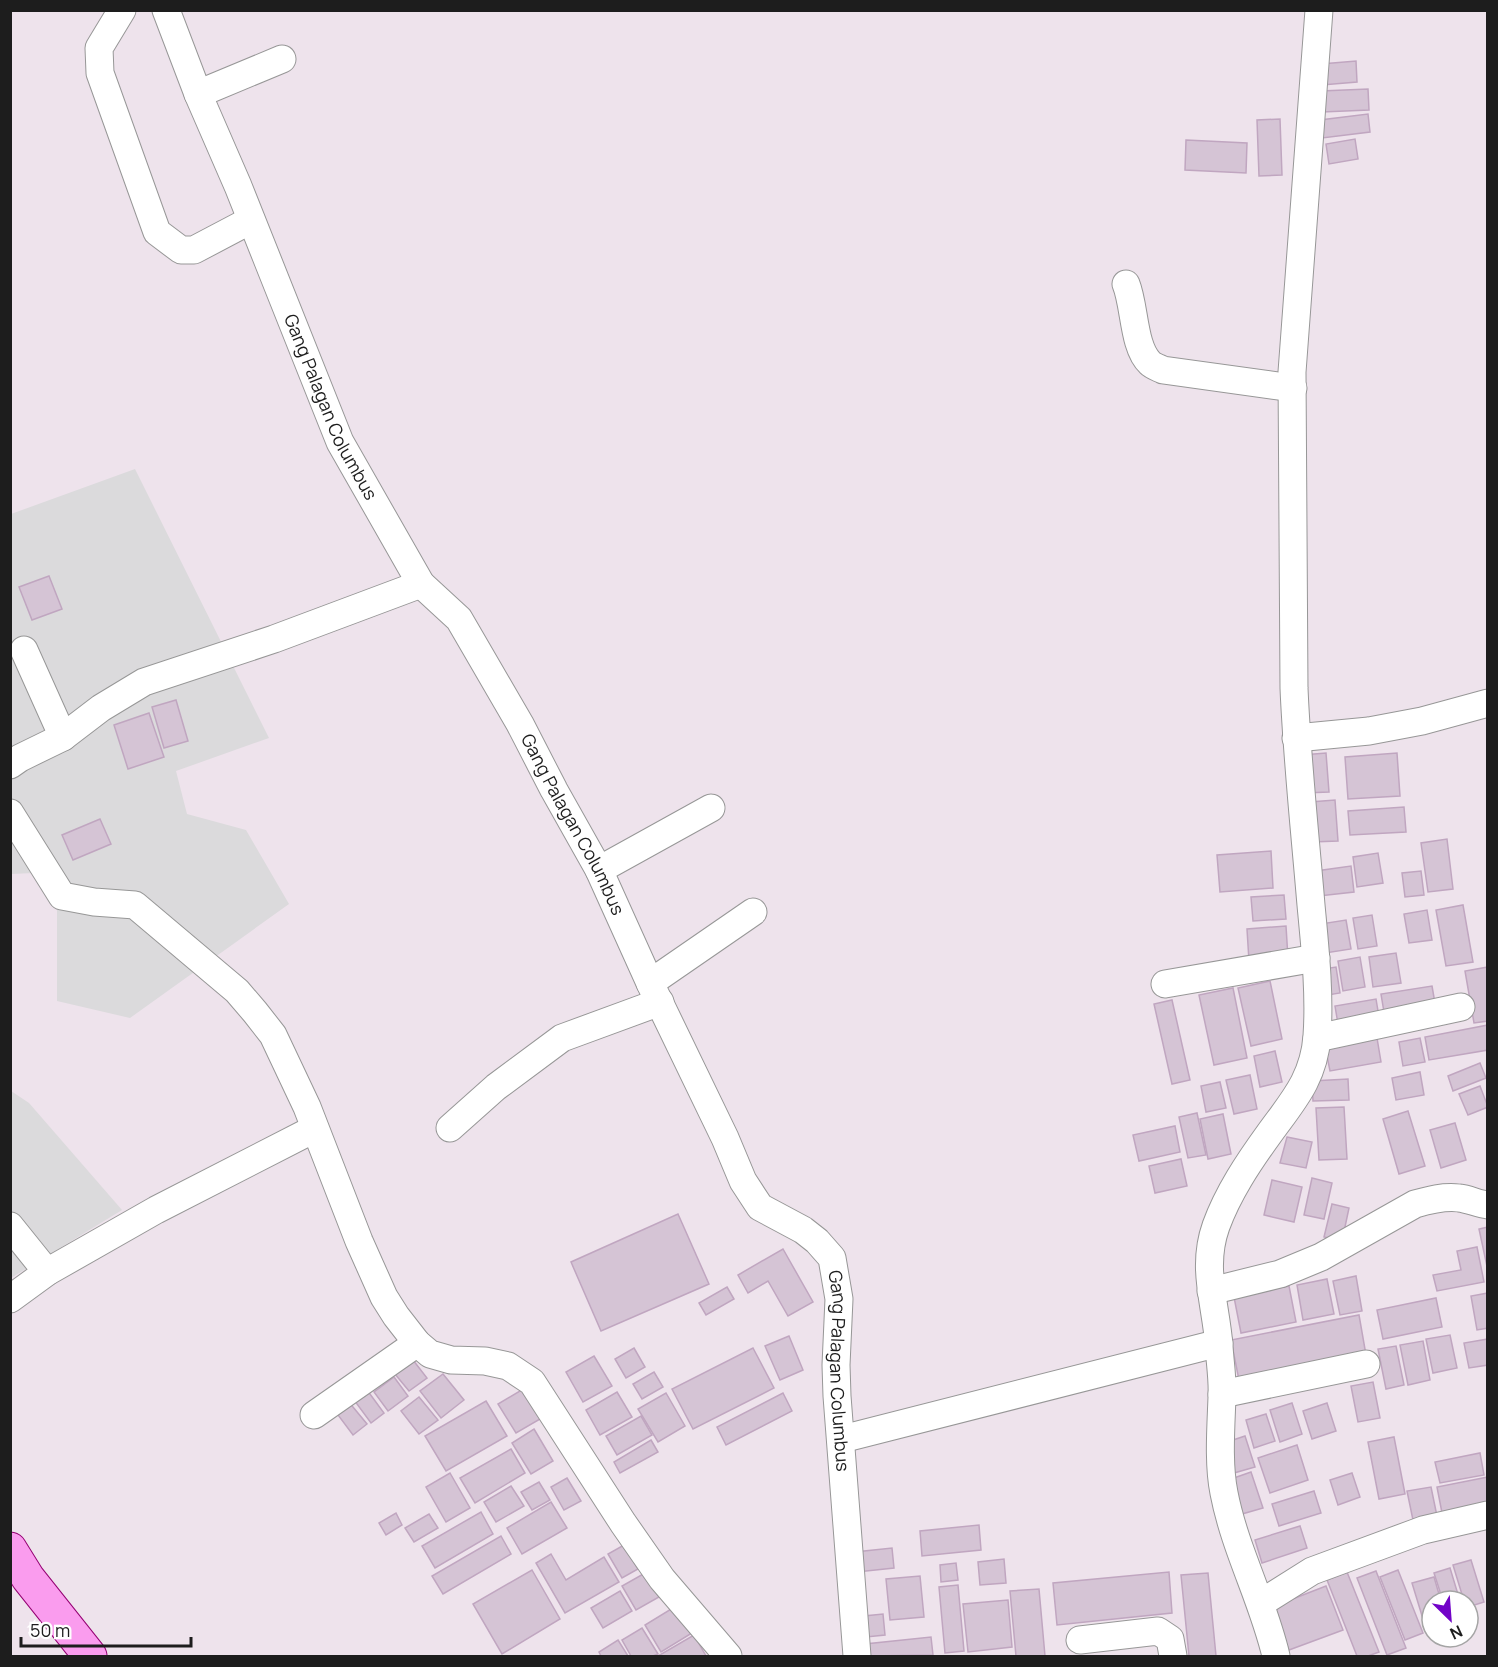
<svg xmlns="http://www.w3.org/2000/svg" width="1498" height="1667" font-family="Manrope,sans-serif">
<rect width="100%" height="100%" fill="#eee3ec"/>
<g fill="#dbdadc">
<polygon points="135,469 269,738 176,771 187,814 246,830 289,904 130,1018 57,1001 57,872 11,874 11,514"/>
<polygon points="11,1091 29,1103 122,1210 11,1278"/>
</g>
<g fill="#d5c4d5" stroke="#c0a6c0" stroke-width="1.5">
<polygon points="1356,61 1357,82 1322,85 1321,64"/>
<polygon points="1368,89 1369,110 1322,112 1321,91"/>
<polygon points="1368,114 1370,132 1322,138 1320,120"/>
<polygon points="1280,119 1282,175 1259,176 1257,120"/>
<polygon points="1355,139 1358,159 1329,164 1326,144"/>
<polygon points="1186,140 1247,143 1246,173 1185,170"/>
<polygon points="49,576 62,609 32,620 19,587"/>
<polygon points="176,700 188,741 164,748 152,707"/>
<polygon points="149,713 164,757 128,769 114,725"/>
<polygon points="1326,753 1329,792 1304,793 1302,755"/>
<polygon points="1397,753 1400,796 1348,799 1345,757"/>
<polygon points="1335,800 1338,841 1312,842 1310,802"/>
<polygon points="1404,807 1406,832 1350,835 1348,811"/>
<polygon points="100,819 111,844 73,860 62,835"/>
<polygon points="1447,839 1453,889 1428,892 1421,843"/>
<polygon points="1271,851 1273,888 1220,892 1217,855"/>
<polygon points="1378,853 1383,883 1357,887 1353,857"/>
<polygon points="1351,866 1354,892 1319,896 1316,871"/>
<polygon points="1421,871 1424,895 1405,897 1402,873"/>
<polygon points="1284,895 1286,919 1253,921 1251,897"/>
<polygon points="1463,905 1473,962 1446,966 1436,910"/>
<polygon points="1427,910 1432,940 1409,943 1404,914"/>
<polygon points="1372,915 1377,946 1358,949 1353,918"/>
<polygon points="1346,920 1351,949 1319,954 1314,925"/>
<polygon points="1286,926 1288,958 1249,961 1247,929"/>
<polygon points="1396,953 1401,983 1373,987 1369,957"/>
<polygon points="1360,957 1365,987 1343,991 1338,961"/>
<polygon points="1336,967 1340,993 1322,996 1317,970"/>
<polygon points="1488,967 1488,1021 1474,1023 1465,971"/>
<polygon points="1270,981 1282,1039 1251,1046 1238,988"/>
<polygon points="1432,986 1436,1009 1385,1018 1381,994"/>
<polygon points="1233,988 1247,1058 1214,1065 1199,995"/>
<polygon points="1376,999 1379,1017 1338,1024 1335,1006"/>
<polygon points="1172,1000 1190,1080 1172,1084 1154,1004"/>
<polygon points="1488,1025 1488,1050 1429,1060 1425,1037"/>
<polygon points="1376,1032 1381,1062 1330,1071 1324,1041"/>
<polygon points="1420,1038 1425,1062 1403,1066 1399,1042"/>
<polygon points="1275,1051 1282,1082 1260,1087 1254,1056"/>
<polygon points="1480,1063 1486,1078 1453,1091 1448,1076"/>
<polygon points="1420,1072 1424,1095 1396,1100 1392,1078"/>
<polygon points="1250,1075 1257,1109 1234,1114 1226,1080"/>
<polygon points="1348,1079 1349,1100 1313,1101 1312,1081"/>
<polygon points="1220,1082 1226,1108 1206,1112 1201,1086"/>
<polygon points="1480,1086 1488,1107 1468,1115 1459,1094"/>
<polygon points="1344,1107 1347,1159 1319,1160 1316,1108"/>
<polygon points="1408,1111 1425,1166 1399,1174 1383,1119"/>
<polygon points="1197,1113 1206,1155 1188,1158 1179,1117"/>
<polygon points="1223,1114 1231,1154 1208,1159 1200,1119"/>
<polygon points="1455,1123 1466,1160 1441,1168 1430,1130"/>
<polygon points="1175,1126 1180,1152 1139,1161 1133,1135"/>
<polygon points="1287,1137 1312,1142 1306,1168 1280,1163"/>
<polygon points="1181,1159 1187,1186 1155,1193 1149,1166"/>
<polygon points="1312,1178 1332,1183 1324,1219 1304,1215"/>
<polygon points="1272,1180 1302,1187 1294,1222 1264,1215"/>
<polygon points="1332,1204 1349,1208 1342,1241 1324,1237"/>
<polygon points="678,1214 709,1284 601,1331 571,1262"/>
<polygon points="1488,1227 1488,1271 1479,1229"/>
<polygon points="1477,1247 1484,1282 1437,1291 1433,1275 1461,1270 1457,1251"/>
<polygon points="783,1249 813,1302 788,1316 768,1281 748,1293 738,1275"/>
<polygon points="1356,1276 1362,1311 1340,1315 1333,1281"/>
<polygon points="1327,1279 1334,1314 1303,1320 1297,1285"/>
<polygon points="1289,1286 1296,1322 1241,1333 1234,1297"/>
<polygon points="727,1287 734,1299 706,1315 699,1303"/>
<polygon points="1488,1293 1488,1328 1477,1330 1471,1296"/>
<polygon points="1436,1298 1442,1327 1383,1339 1377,1310"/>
<polygon points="1359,1315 1366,1355 1239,1380 1231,1340"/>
<polygon points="1450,1335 1457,1368 1433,1373 1426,1339"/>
<polygon points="789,1336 803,1370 780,1380 765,1346"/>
<polygon points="1488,1339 1488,1365 1469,1368 1464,1343"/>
<polygon points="1423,1341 1430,1380 1408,1385 1400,1345"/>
<polygon points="1396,1346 1404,1385 1386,1389 1378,1349"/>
<polygon points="634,1348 645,1367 626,1378 615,1359"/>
<polygon points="753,1348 774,1388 693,1429 672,1389"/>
<polygon points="594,1356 612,1386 583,1402 566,1372"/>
<polygon points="413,1360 427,1378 409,1391 395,1374"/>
<polygon points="654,1372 663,1387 642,1399 633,1384"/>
<polygon points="443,1374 464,1400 441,1418 420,1391"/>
<polygon points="394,1377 408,1396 388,1411 374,1392"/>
<polygon points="1373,1382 1380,1418 1358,1422 1351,1386"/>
<polygon points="530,1385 547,1415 516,1433 498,1404"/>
<polygon points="367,1390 384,1413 371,1423 354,1400"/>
<polygon points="617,1392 632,1417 600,1435 586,1410"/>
<polygon points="666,1393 685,1426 658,1442 638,1409"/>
<polygon points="783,1393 792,1411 726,1445 717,1427"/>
<polygon points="419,1397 438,1420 419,1434 401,1411"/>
<polygon points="348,1401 367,1424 353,1435 335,1411"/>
<polygon points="486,1401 507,1436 446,1471 425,1436"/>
<polygon points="1292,1403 1302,1434 1280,1442 1270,1410"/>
<polygon points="1327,1403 1336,1431 1312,1439 1303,1411"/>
<polygon points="1266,1414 1275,1441 1254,1448 1246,1420"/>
<polygon points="641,1416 652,1435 617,1455 606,1436"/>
<polygon points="534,1429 553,1461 531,1474 512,1443"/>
<polygon points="1245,1436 1255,1467 1234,1473 1224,1443"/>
<polygon points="1394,1437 1405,1494 1379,1499 1368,1442"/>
<polygon points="651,1440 658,1452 620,1473 614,1462"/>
<polygon points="1297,1445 1308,1480 1270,1493 1258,1458"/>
<polygon points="511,1449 525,1473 475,1503 460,1478"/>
<polygon points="1480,1453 1484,1475 1440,1483 1435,1462"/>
<polygon points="1251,1472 1263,1508 1242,1514 1231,1479"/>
<polygon points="450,1473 470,1508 446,1522 426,1487"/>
<polygon points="1352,1473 1360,1497 1338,1505 1330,1480"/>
<polygon points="1488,1477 1488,1509 1443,1518 1437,1487"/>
<polygon points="567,1478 581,1501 564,1510 551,1487"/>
<polygon points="539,1482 550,1500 532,1510 521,1492"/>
<polygon points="511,1486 524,1506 496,1522 484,1502"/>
<polygon points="1431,1487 1438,1521 1414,1525 1407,1491"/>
<polygon points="1314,1491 1321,1513 1279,1526 1272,1504"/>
<polygon points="551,1502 567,1528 522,1554 507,1528"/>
<polygon points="481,1512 493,1534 435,1568 422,1546"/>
<polygon points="396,1513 402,1525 386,1535 379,1523"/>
<polygon points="429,1514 438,1528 414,1542 405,1528"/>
<polygon points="979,1525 981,1550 922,1556 920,1531"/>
<polygon points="1300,1526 1307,1548 1262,1563 1255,1540"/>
<polygon points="501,1536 511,1554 443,1594 432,1576"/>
<polygon points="624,1545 638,1569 622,1578 608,1554"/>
<polygon points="892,1548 894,1568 857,1572 855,1552"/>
<polygon points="551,1554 566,1580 604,1557 619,1582 565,1613 536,1563"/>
<polygon points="1004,1559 1006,1583 980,1585 978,1562"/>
<polygon points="1471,1560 1484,1602 1468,1607 1468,1601 1464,1601 1453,1565"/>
<polygon points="956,1563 958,1580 941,1582 940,1565"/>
<polygon points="1450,1568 1460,1601 1443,1601 1434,1573"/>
<polygon points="532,1570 560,1619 502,1654 473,1604"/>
<polygon points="1398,1570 1423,1633 1405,1640 1380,1577"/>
<polygon points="1376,1571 1406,1648 1387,1655 1357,1578"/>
<polygon points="1169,1572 1172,1613 1057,1625 1053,1583"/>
<polygon points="1347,1572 1379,1652 1368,1656 1357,1656 1327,1580"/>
<polygon points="645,1573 659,1597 636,1610 622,1586"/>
<polygon points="1208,1573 1216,1656 1189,1656 1181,1575"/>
<polygon points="920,1576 924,1617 890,1620 886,1579"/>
<polygon points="1434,1577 1441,1601 1432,1601 1432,1616 1423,1619 1412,1583"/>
<polygon points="958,1585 964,1651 945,1653 939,1587"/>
<polygon points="1326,1586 1343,1630 1289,1650 1272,1607"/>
<polygon points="1039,1589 1045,1656 1016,1656 1010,1591"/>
<polygon points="620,1591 632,1611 603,1628 591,1608"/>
<polygon points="1008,1600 1012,1647 968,1652 963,1604"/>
<polygon points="676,1606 692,1633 661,1652 645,1625"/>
<polygon points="883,1614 885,1635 866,1637 864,1616"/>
<polygon points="642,1628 658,1654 653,1656 631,1656 622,1640"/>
<polygon points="694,1635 706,1656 658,1656"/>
<polygon points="931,1637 933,1655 866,1656 865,1644"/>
<polygon points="618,1640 628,1656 601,1656 599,1652"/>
</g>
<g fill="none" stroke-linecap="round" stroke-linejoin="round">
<g stroke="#979797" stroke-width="29">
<g id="minor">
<polyline points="122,10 99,48 100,73 157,232 181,250 194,250 251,220"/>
<path id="s1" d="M166,10L198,94L238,186L340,442L421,584L459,619L520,724L554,790L599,870L650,983L725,1138L743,1181L760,1207L803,1230L817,1241L832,1258L839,1299L836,1365L837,1396L857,1656"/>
<polyline points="198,94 282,59"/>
<path d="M1126,284C1135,306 1133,347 1150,363C1153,366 1159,368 1163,370L1293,388"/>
<polyline points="24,650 63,737"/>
<polyline points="1296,738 1369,731 1422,721 1488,703"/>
<polyline points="10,765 20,758 63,737 101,708 144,682 274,639 421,584"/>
<polyline points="10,813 62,896 94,902 135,905 237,991 255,1012 273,1035 307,1107 359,1241 384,1297 396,1316 417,1343 430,1354 451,1360 485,1361 508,1366 532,1382 623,1523 662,1579 728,1656"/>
<polyline points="599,870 711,808"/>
<polyline points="650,983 753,912"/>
<polyline points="1165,984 1316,958"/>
<polyline points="1317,1038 1461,1007"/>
<polyline points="450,1128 496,1087 562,1038 660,1002"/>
<polyline points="10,1226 47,1272"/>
<path d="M1211,1291L1280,1274L1321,1257L1415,1204C1429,1200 1444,1196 1459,1198C1469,1199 1478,1204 1488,1205"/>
<polyline points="10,1299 47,1272 156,1210 314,1129"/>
<polyline points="1222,1394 1366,1364"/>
<polyline points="314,1415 417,1343"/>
<polyline points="842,1439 1219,1343"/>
<polyline points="1261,1603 1312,1571 1423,1530 1488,1515"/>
<polyline points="1080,1640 1158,1631 1170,1639 1173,1656"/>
<path d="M1276,1656C1263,1600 1235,1550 1224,1493C1218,1464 1221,1426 1222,1397C1223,1380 1220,1363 1219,1346C1216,1304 1201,1268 1216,1226C1228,1193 1248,1163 1269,1134C1292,1102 1314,1079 1317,1036C1320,993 1315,948 1311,905C1305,833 1297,760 1294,688L1292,372L1319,10"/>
</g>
</g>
<g stroke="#950273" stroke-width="35">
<polyline id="major" points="10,1549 28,1578 90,1656"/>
</g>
<use href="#minor" stroke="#fff" stroke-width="27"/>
<use href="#major" stroke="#fa9cee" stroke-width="33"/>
</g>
<g text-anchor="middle" stroke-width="5" stroke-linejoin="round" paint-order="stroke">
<g font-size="18" fill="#1d1d1d" stroke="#fff">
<text dy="6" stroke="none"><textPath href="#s1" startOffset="430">Gang Palagan Columbus</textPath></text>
<text dy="6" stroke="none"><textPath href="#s1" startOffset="916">Gang Palagan Columbus</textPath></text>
<text dy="6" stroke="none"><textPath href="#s1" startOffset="1545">Gang Palagan Columbus</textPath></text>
</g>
</g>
<rect width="1498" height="1667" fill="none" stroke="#1d1d1d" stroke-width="24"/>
<g transform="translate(1450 1619) rotate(155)"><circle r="28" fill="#ffffff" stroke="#a5a5a5" stroke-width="1.5"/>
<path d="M0-4.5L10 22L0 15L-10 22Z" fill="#7203c8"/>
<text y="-9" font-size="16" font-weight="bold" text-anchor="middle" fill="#1d1d1d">N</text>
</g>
<path d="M21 1637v9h170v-9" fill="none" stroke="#1d1d1d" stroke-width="3"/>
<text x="30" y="1637" font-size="18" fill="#1d1d1d" stroke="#ffffff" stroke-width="4.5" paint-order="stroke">50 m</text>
</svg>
